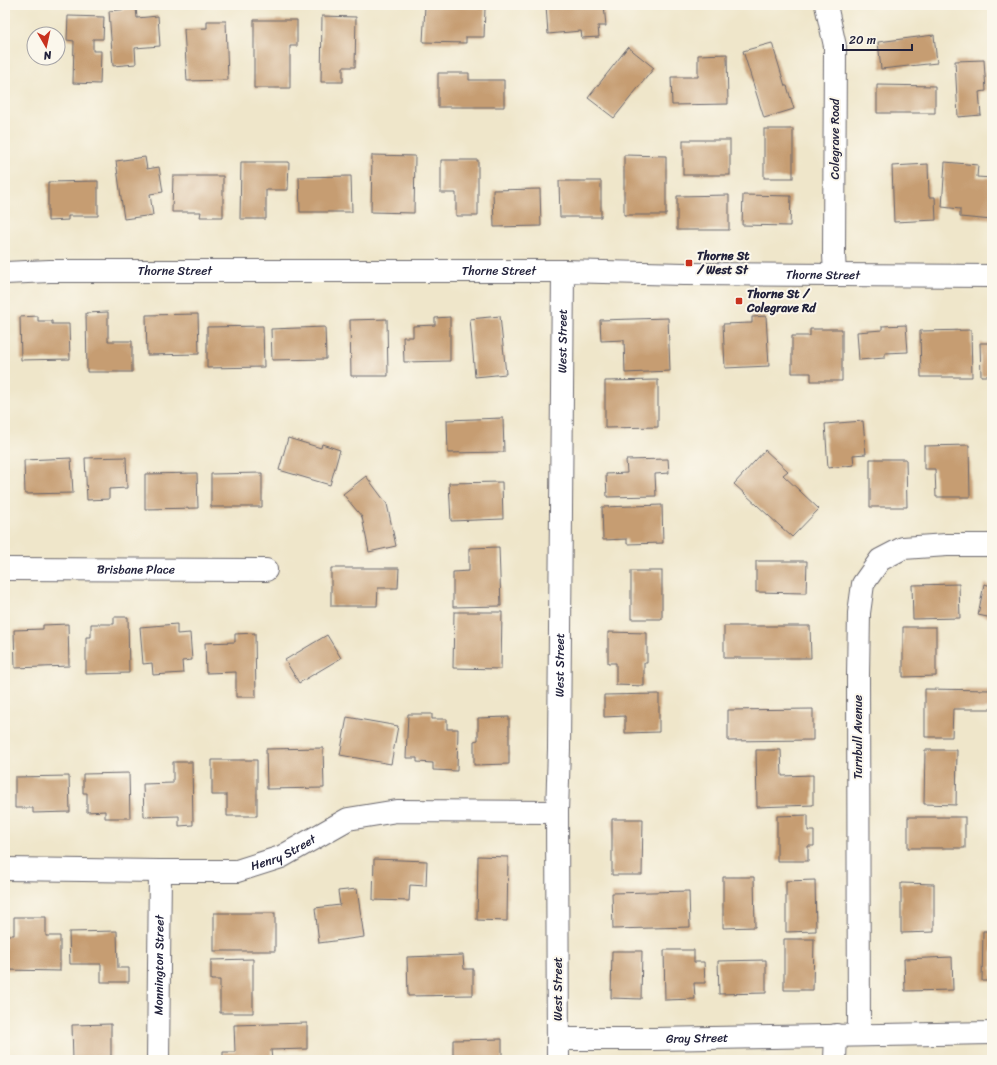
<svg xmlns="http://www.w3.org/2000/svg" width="997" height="1065" font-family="Sriracha,sans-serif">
<rect width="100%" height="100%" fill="#fbf7ec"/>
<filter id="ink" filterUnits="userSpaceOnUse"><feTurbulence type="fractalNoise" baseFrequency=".025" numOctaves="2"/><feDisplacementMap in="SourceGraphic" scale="8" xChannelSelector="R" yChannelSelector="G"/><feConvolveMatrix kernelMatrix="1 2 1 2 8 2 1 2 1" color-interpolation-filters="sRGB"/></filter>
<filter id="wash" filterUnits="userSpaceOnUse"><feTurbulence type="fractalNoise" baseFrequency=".012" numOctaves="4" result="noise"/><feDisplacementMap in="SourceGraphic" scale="16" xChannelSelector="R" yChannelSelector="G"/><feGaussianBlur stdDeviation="0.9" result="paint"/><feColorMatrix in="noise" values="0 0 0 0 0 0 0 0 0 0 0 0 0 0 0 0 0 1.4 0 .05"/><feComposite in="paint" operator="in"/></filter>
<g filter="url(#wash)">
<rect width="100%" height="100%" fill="#efe6ca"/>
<g id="blocks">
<g fill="#c69d72">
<polygon points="546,5 604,5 606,26 598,26 599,37 582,38 581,31 548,34"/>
<polygon points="425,6 485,8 484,37 466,37 466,43 423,42"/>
<polygon points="136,8 137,18 158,16 160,46 135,48 136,64 113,66 109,11"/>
<polygon points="68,16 104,17 103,39 93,39 93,51 101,51 100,84 73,83 74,41 67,40"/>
<polygon points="322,16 356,17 355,67 343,67 343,82 321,82"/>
<polygon points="254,20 297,20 297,46 290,46 290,88 254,88"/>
<polygon points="207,21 226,21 228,80 187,81 184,29 207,28"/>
<polygon points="934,35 937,63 881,69 878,42"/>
<polygon points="772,43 785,86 787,86 794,109 764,118 743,51"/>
<polygon points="628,47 654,68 614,118 588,98"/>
<polygon points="727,54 728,104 672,105 671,77 698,77 698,55"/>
<polygon points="984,60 986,91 979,92 981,115 958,117 955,61"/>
<polygon points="438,73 469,73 469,80 504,80 504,107 438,107"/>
<polygon points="877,85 935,86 935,113 877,113"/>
<rect x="764" y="129" width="29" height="49"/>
<rect x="683" y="140" width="47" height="35"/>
<polygon points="372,155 415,156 414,213 371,212"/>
<polygon points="624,155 666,156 666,215 624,215"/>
<polygon points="145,157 147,169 159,167 163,192 150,194 153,215 124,219 116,161"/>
<polygon points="441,160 478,160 478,216 456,216 456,193 441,193"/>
<polygon points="241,162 289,162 288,190 266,190 266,219 240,219"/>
<polygon points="945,162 978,165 977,177 992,178 992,220 960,217 960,209 942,207"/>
<polygon points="928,164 929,197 935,197 936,220 894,222 892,166"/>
<polygon points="173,176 223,176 223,217 200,217 201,212 172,212"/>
<polygon points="351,176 352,212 300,212 299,177"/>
<polygon points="98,181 98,216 68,216 68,220 48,221 48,182"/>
<polygon points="559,181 601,181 601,217 560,217"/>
<polygon points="540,189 541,226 494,227 493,190"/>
<polygon points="729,195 729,230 677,230 677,196"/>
<polygon points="743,195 791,196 790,226 742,225"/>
<polygon points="108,312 108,341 132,341 132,372 87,372 86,313"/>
<polygon points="198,314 199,354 147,355 146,315"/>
<polygon points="38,316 38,321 52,321 52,324 69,324 70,359 21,360 20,317"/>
<polygon points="500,316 506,374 475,377 470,319"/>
<polygon points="766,316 769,366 725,368 723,324 752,323 752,317"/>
<polygon points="450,317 450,361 404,362 403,337 413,337 413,326 435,325 435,318"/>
<polygon points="668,318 670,371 625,373 624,340 601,341 600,320"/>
<polygon points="387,319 388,376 351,376 350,320"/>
<polygon points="906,325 908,352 885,353 885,358 859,360 857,332 882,330 882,326"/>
<polygon points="263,326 264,367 207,368 207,327"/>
<polygon points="325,327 326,359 272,360 271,329"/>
<polygon points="810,329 842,329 842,381 811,381 811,373 792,373 792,336 810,336"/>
<polygon points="971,330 972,377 921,377 920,331"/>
<polygon points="980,343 992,343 992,376 981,376"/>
<polygon points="658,380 658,427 605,428 605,381"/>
<polygon points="503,418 504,452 448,453 447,420"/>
<polygon points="863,421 866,454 853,455 854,465 828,468 825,424"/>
<polygon points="288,438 321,448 322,444 340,450 330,485 279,470"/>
<polygon points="969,445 970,497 936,497 935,469 924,469 924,446"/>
<polygon points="765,450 788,471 783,475 819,509 792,537 734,484"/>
<polygon points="126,457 127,488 109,489 109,499 87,500 85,458"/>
<polygon points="71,458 73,493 25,494 24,460"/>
<polygon points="668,459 669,473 655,474 656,496 607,497 606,474 627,473 626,460"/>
<polygon points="870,459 906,459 907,507 870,507"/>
<polygon points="197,473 198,508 145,509 145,474"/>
<polygon points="262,473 262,507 211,507 211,474"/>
<polygon points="366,476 387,504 396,546 369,552 362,517 343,494"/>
<polygon points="502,482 503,519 451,521 449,483"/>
<polygon points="662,505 663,543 627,544 627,539 603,540 602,507"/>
<polygon points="499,547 501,606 453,607 453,572 469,571 469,548"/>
<polygon points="756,561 807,561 806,593 756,592"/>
<polygon points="331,568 399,568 398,588 378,588 377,606 331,606"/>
<rect x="631" y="571" width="31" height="48"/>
<polygon points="959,584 960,618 913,619 912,585"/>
<polygon points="984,584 992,586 992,618 978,615"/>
<polygon points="454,612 502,612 501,669 453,668"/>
<polygon points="114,617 128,617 129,673 86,674 86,637 91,637 91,624 114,624"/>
<polygon points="68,624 69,666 15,668 14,630 43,629 43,625"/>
<polygon points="177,624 177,634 190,633 192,660 182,661 183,673 153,675 152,663 143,664 140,627"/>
<polygon points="724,626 810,626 811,658 724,658"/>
<polygon points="903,627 936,627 936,676 903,677"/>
<polygon points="608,632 647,633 647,663 644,663 644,686 616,685 616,663 608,663"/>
<polygon points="255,633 256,697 236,697 236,672 206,673 205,643 235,642 235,634"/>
<polygon points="327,635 341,658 299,683 285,660"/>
<polygon points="925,689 992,690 992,709 953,709 952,737 925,737"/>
<polygon points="659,694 659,732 625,733 625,716 604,717 604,695"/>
<polygon points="813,709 813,740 728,741 728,710"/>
<polygon points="408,714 432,714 432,719 447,719 447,729 458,729 457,771 433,770 433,763 417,762 417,758 406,758"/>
<polygon points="347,717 398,726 391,764 340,755"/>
<polygon points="509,717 509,764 474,765 474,741 478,740 478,718"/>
<polygon points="323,748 324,788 267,789 266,749"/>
<polygon points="756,750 781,750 782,776 813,775 813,805 757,807"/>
<polygon points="925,750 957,750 956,805 924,804"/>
<polygon points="212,760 257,760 257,816 227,816 227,795 212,795"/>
<polygon points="173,762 192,762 193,825 179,826 179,816 144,817 143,784 173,783"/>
<polygon points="129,773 130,818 105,818 105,811 87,812 87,793 83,793 83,774"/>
<polygon points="69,776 70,812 33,813 33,808 15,808 15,777"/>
<polygon points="808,815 808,831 814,831 814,846 808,846 808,861 777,861 777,816"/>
<rect x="908" y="817" width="57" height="31"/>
<polygon points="612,819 643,819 642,875 612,875"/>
<polygon points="478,856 508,857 507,921 477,920"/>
<polygon points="374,859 427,861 426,886 410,885 409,901 373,900"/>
<polygon points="723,877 754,877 755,927 723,928"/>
<polygon points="815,880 816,931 786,932 786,881"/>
<polygon points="901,883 934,884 934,932 901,933"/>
<polygon points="357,889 364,937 319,943 315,908 340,905 338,891"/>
<polygon points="689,891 690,927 613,929 612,893"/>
<rect x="214" y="913" width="61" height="38"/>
<polygon points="14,917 46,917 46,936 60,936 60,971 5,970 5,935 14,935"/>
<polygon points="117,931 118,968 129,968 129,982 101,982 101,964 70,964 69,932"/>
<polygon points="983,931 992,931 992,981 982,981"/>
<polygon points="784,939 814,939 813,990 784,990"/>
<polygon points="664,950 694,950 694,962 704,962 705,983 694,983 695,999 665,1000"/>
<polygon points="612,951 642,951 641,999 611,998"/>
<polygon points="463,955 464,969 473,969 473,995 408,996 407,957"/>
<polygon points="952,957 953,990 905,991 904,959"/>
<polygon points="253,959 253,1013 220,1013 220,980 211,980 211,960"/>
<polygon points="766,960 766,993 719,994 718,961"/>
<polygon points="307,1023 307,1049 271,1050 272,1060 223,1060 223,1052 235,1052 234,1025"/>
<polygon points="111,1024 111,1060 73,1060 72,1025"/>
<polygon points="502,1039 502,1060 453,1060 453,1040"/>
</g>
</g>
</g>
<g filter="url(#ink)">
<use href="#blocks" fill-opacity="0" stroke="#6a676d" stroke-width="1"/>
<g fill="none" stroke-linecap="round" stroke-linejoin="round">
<g stroke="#6a676d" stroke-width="24">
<g id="minor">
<polyline points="826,5 835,46 834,255 835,275"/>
<path id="s1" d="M5,273L50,271H563L684,274L992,276"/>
<path id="s2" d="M5,569L266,570"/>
<path id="s3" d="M5,869L160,871H237L281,857L348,819L397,811L557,812"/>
<polyline points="859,1035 858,676 859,613 863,584 880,560 903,548 947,545 992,545"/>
<path id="s4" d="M558,1039H653L992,1033"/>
<path id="s5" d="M158,1060L160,871"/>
<path id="s6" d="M558,1060L557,812L559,749L563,271"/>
<polyline points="835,1060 836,1035"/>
</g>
</g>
<use href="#minor" stroke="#fff" stroke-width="22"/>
</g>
</g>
<g fill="#c8321e" stroke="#fbf7ec" stroke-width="1.5">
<rect x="685" y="259" width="8" height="8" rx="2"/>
<rect x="735" y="297" width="8" height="8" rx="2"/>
</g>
<g text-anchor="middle" stroke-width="4" stroke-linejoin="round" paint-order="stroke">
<g font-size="12" fill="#22223b" stroke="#fbf7ec">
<text transform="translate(835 139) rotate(-90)" y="4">Colegrave Road</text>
<text dy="4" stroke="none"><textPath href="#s1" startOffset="170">Thorne Street</textPath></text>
<text dy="4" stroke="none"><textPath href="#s1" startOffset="494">Thorne Street</textPath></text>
<text dy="4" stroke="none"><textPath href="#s1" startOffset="818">Thorne Street</textPath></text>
<text dy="4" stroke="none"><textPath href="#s6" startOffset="719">West Street</textPath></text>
<text dy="4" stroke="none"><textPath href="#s2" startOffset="131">Brisbane Place</textPath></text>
<text dy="4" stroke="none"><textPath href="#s6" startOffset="395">West Street</textPath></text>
<text transform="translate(858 737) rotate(-90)" y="4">Turnbull Avenue</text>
<text dy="4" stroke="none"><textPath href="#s3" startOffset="282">Henry Street</textPath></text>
<text dy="4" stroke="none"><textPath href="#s5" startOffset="95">Monnington Street</textPath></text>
<text transform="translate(558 989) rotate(-90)" y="4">West Street</text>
<text dy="4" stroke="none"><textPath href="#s4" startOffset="139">Gray Street</textPath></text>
</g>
<g font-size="12" font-weight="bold" fill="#22223b" stroke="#fbf7ec" text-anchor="start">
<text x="697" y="260">Thorne St<tspan x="697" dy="14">/ West St</tspan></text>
<text x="747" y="298">Thorne St /<tspan x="747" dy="14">Colegrave Rd</tspan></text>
</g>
</g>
<rect width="997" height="1065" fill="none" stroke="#fbf7ec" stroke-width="20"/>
<g transform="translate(46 46) rotate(171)"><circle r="19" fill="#fbf7ec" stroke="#a4a2a5"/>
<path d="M0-3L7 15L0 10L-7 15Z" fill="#c8321e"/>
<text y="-6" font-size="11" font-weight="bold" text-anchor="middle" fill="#22223b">N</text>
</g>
<path d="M843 44v6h69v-6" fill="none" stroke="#22223b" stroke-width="2"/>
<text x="849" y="44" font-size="12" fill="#22223b" stroke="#fbf7ec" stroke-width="3" paint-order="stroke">20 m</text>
</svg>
